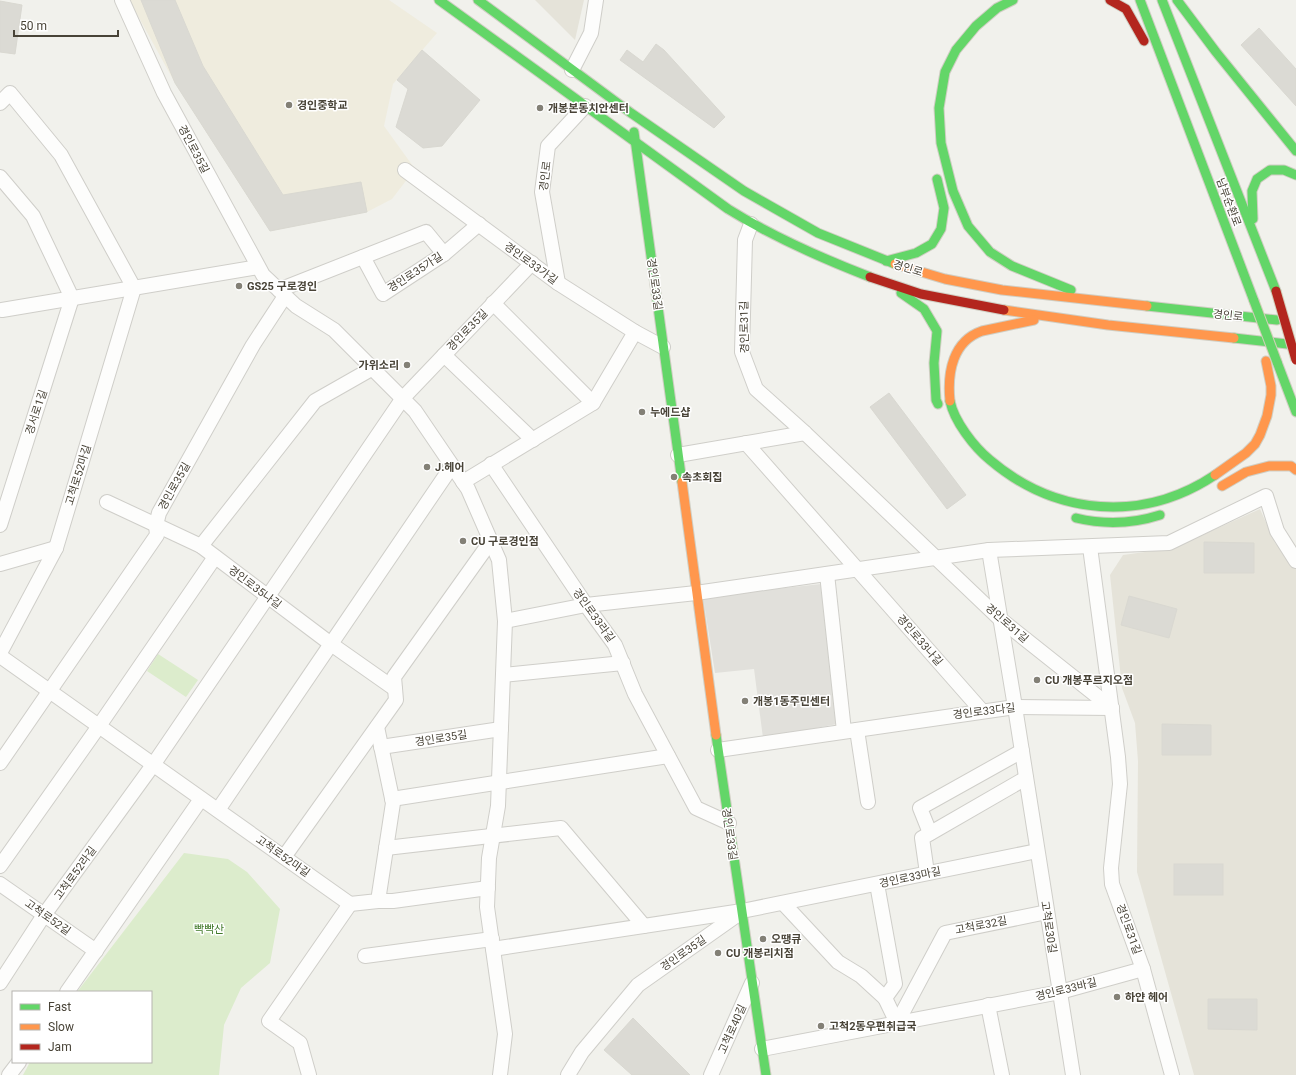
<svg xmlns="http://www.w3.org/2000/svg" width="1296" height="1075" font-family="Roboto,'Noto Sans KR',sans-serif">
<rect width="100%" height="100%" fill="#f1f1ec"/>
<g fill="#e5e3d9">
<polygon points="535,0 584,0 575,40"/>
<polygon points="1260,509 1275,543 1296,564 1296,1075 1194,1075 1137,872 1138,761 1135,723 1122,688 1110,575 1123,555 1174,548"/>
</g>
<polygon fill="#efecde" points="131,0 389,0 437,33 393,84 384,126 415,169 392,199 367,212 270,231 175,83 132,5"/>
<g fill="#dceccc">
<polygon points="158,654 198,680 186,697 147,671"/>
<polygon points="184,853 228,859 247,872 280,909 270,963 241,988 224,1025 219,1075 23,1075 30,1062 151,1062 151,992 77,992"/>
</g>
<polygon fill="#e1e0db" points="821,584 837,724 763,738 754,669 715,673 703,597"/>
<g fill="#dbdad4" stroke="#d9d8d1">
<polygon points="141,0 175,0 203,66 283,195 361,182 367,212 270,231 175,83"/>
<polygon points="0,1 22,5 15,54 0,52"/>
<polygon points="1259,28 1296,69 1296,106 1241,45"/>
<polygon points="656,44 664,50 725,117 714,128 620,60 627,50 643,62"/>
<polygon points="422,50 480,100 442,146 423,148 396,127 408,89 397,80"/>
<polygon points="889,393 966,495 947,509 870,407"/>
<polygon points="1204,542 1254,543 1254,573 1204,573"/>
<polygon points="1129,596 1177,609 1169,638 1121,625"/>
<polygon points="1162,724 1211,725 1211,755 1162,755"/>
<rect x="1174" y="864" width="49" height="31"/>
<polygon points="1208,999 1257,999 1257,1030 1208,1029"/>
<polygon points="633,1018 690,1075 632,1075 604,1050"/>
</g>
<g fill="none" stroke-linecap="round" stroke-linejoin="round">
<g stroke="#cfcec9" stroke-width="16">
<g id="street">
<polyline points="122,0 164,93 263,275 296,306 334,330 415,411 468,489 499,560 505,621 498,806 489,858 487,907 505,1034 500,1075"/>
<polyline points="572,70 591,33 596,0"/>
<polyline points="0,103 10,93 61,155 134,288 56,548 0,653"/>
<polyline points="405,170 558,283 635,332 663,347"/>
<polyline points="0,177 33,216 72,298 0,525"/>
<polyline points="751,224 745,240 742,352 756,389 805,433 1000,619 1112,708"/>
<polyline points="363,257 383,294 444,254 479,224"/>
<polyline points="558,283 542,192 548,146 585,106"/>
<polyline points="279,290 426,232 444,254"/>
<polyline points="493,303 593,403"/>
<polyline points="2,310 258,267"/>
<polyline points="444,355 533,440"/>
<polyline points="746,443 982,711"/>
<polyline points="678,455 805,433"/>
<polyline points="491,464 586,605 615,645 635,694 696,808 729,823"/>
<polyline points="463,482 593,403 635,332"/>
<polyline points="107,502 201,546 331,644 395,689"/>
<polyline points="201,546 315,401 373,368"/>
<polyline points="1090,547 1118,757 1120,784 1111,868 1112,884 1143,969 1172,1075"/>
<polyline points="989,550 1015,707 1073,1075"/>
<polyline points="0,564 56,548"/>
<polyline points="827,574 844,731"/>
<polyline points="505,621 586,605 696,593 989,550 1169,543 1266,496 1277,531 1296,561"/>
<polyline points="0,656 350,904 269,1021 300,1043 309,1075"/>
<polyline points="503,675 623,663"/>
<polyline points="857,730 868,802"/>
<polyline points="381,747 501,729"/>
<polyline points="718,750 1015,707 1112,708"/>
<polyline points="0,763 157,535 156,525 159,513 253,345 285,296"/>
<polyline points="392,799 668,756"/>
<polyline points="218,810 452,466"/>
<polyline points="930,833 920,808 1022,751"/>
<polyline points="386,848 561,828 644,926"/>
<polyline points="284,857 396,700 394,677 491,541"/>
<polyline points="0,866 99,726 215,557"/>
<polyline points="927,873 922,838 1026,778"/>
<polyline points="0,884 96,951"/>
<polyline points="877,884 895,984 885,998 897,1023"/>
<polyline points="378,901 393,901 488,888"/>
<polyline points="783,903 838,962 861,976 885,998"/>
<polyline points="350,904 378,901 393,803 377,727"/>
<polyline points="493,949 742,911 1037,851"/>
<polyline points="365,956 492,939"/>
<polyline points="0,983 44,915 153,765 403,398 532,263"/>
<polyline points="67,992 201,799"/>
<polyline points="988,1005 1002,1075"/>
<polyline points="897,1023 945,933 1047,912"/>
<polyline points="762,1049 1060,992 1143,969"/>
<polyline points="9,1075 19,1062"/>
<polyline points="568,1075 582,1052 638,985 740,913"/>
<polyline points="711,1075 752,983"/>
</g>
</g>
<g stroke="#d0cec3" stroke-width="11">
<g id="fast">
<path d="M439,0L728,209C773,237 821,258 870,277"/>
<polyline points="478,0 631,113 744,191 818,233 895,264"/>
<polyline points="1013,0 997,8 976,26 956,50 945,72 939,108 941,143 953,191 968,226 990,252 1012,266 1071,290"/>
<polyline points="1140,0 1254,301"/>
<polyline points="1162,0 1276,291"/>
<polyline points="1177,0 1216,52 1296,151"/>
<polyline points="634,132 682,482"/>
<polyline points="1253,219 1252,191 1257,179 1270,170 1284,170 1296,175"/>
<polyline points="886,261 916,253 932,244 941,229 944,208 937,179"/>
<polyline points="901,293 924,309 937,331 934,363 936,400 938,404"/>
<polyline points="1147,306 1277,320"/>
<polyline points="1234,338 1287,344"/>
<polyline points="1277,362 1296,412"/>
<path d="M950,401C954,421 974,447 990,460C1056,516 1143,523 1215,475"/>
<path d="M1076,518C1105,525 1132,524 1160,515"/>
<polyline points="716,735 766,1075"/>
</g>
</g>
<g stroke="#d0cec3" stroke-width="11">
<g id="slow">
<polyline points="895,264 945,279 1002,290 1147,306"/>
<polyline points="1004,310 1108,325 1234,338"/>
<path d="M950,401C947,372 953,341 982,331L1034,320"/>
<polyline points="1215,475 1246,453 1255,444 1260,435 1267,416 1271,395 1271,386 1266,361"/>
<polyline points="682,482 716,735"/>
<polyline points="1222,486 1246,472 1269,466 1291,466 1296,470"/>
</g>
</g>
<g stroke="#d0cec3" stroke-width="11">
<g id="jam">
<polyline points="1110,0 1126,9 1144,41"/>
<polyline points="870,277 921,294 1004,310"/>
</g>
</g>
<use href="#street" stroke="#fdfdfc" stroke-width="14"/>
<use href="#fast" stroke="#63d668" stroke-width="9"/>
<use href="#slow" stroke="#ff974d" stroke-width="9"/>
<use href="#jam" stroke="#b3261e" stroke-width="9"/>
<g stroke="#d3ceb9" stroke-width="11" stroke-linecap="butt">
<polyline id="fast-bridge" points="1254,301 1277,362"/>
</g>
<g stroke="#d3ceb9" stroke-width="11" stroke-linecap="butt">
<polyline id="jam-bridge" points="1276,291 1296,360"/>
</g>
<use href="#fast-bridge" stroke="#63d668" stroke-width="9"/>
<use href="#jam-bridge" stroke="#b3261e" stroke-width="9"/>
</g>
<g fill="#838076" stroke="#fff" stroke-width="1.5">
<circle cx="289" cy="105" r="4"/>
<circle cx="540" cy="108" r="4"/>
<circle cx="239" cy="286" r="4"/>
<circle cx="407" cy="365" r="4"/>
<circle cx="642" cy="412" r="4"/>
<circle cx="427" cy="467" r="4"/>
<circle cx="674" cy="477" r="4"/>
<circle cx="463" cy="541" r="4"/>
<circle cx="1037" cy="680" r="4"/>
<circle cx="745" cy="701" r="4"/>
<circle cx="763" cy="939" r="4"/>
<circle cx="718" cy="953" r="4"/>
<circle cx="1117" cy="997" r="4"/>
<circle cx="821" cy="1026" r="4"/>
</g>
<g text-anchor="middle" stroke-width="3" stroke-linejoin="round" paint-order="stroke">
<g font-size="11" font-weight="bold" fill="#484337" stroke="#fff" text-anchor="start">
<text x="297" y="109">경인중학교</text>
<text x="548" y="112">개봉본동치안센터</text>
<text x="247" y="290">GS25 구로경인</text>
<text x="399" y="369" text-anchor="end">가위소리</text>
<text x="650" y="416">누에드샵</text>
<text x="435" y="471">J.헤어</text>
<text x="682" y="481">속초회집</text>
<text x="471" y="545">CU 구로경인점</text>
<text x="1045" y="684">CU 개봉푸르지오점</text>
<text x="753" y="705">개봉1동주민센터</text>
<text x="771" y="943">오땡큐</text>
<text x="726" y="957">CU 개봉리치점</text>
<text x="1125" y="1001">하얀 헤어</text>
<text x="829" y="1030">고척2동우편취급국</text>
</g>
<g font-size="11" fill="#484337" stroke="#fff">
<text transform="translate(194 149) rotate(62)" y="4">경인로35길</text>
<text transform="translate(545 176) rotate(-83)" y="4">경인로</text>
<text transform="translate(1229 202) rotate(69)" y="4">남부순환로</text>
<text transform="translate(531 263) rotate(36)" y="4">경인로33가길</text>
<text transform="translate(908 268) rotate(17)" y="4">경인로</text>
<text transform="translate(415 272) rotate(-33)" y="4">경인로35가길</text>
<text transform="translate(655 284) rotate(82)" y="4">경인로33길</text>
<text transform="translate(1228 315) rotate(6)" y="4">경인로</text>
<text transform="translate(744 327) rotate(-91)" y="4">경인로31길</text>
<text transform="translate(467 330) rotate(-46)" y="4">경인로35길</text>
<text transform="translate(36 412) rotate(-72)" y="4">경서로1길</text>
<text transform="translate(78 475) rotate(-73)" y="4">고척로52마길</text>
<text transform="translate(174 486) rotate(-61)" y="4">경인로35길</text>
<text transform="translate(255 587) rotate(37)" y="4">경인로35나길</text>
<text transform="translate(594 615) rotate(54)" y="4">경인로33라길</text>
<text transform="translate(1007 623) rotate(41)" y="4">경인로31길</text>
<text transform="translate(920 640) rotate(49)" y="4">경인로33나길</text>
<text transform="translate(984 711) rotate(-7)" y="4">경인로33다길</text>
<text transform="translate(441 738) rotate(-9)" y="4">경인로35길</text>
<text transform="translate(730 834) rotate(82)" y="4">경인로33길</text>
<text transform="translate(283 856) rotate(35)" y="4">고척로52마길</text>
<text transform="translate(75 873) rotate(-54)" y="4">고척로52라길</text>
<text transform="translate(910 877) rotate(-12)" y="4">경인로33마길</text>
<text transform="translate(48 917) rotate(35)" y="4">고척로52길</text>
<text transform="translate(981 925) rotate(-11)" y="4">고척로32길</text>
<text transform="translate(1049 927) rotate(81)" y="4">고척로30길</text>
<text transform="translate(1129 929) rotate(70)" y="4">경인로31길</text>
<text transform="translate(683 953) rotate(-35)" y="4">경인로35길</text>
<text transform="translate(1066 989) rotate(-14)" y="4">경인로33바길</text>
<text transform="translate(732 1029) rotate(-66)" y="4">고척로40길</text>
</g>
<g font-size="11" fill="#41792a" stroke="#fff">
<text x="209" y="933">빡빡산</text>
</g>
</g>
<rect x="12" y="991" width="140" height="72" fill="#ffffff" stroke="#b6b4af"/>
<rect x="20" y="1004" width="20" height="6" fill="#63d668" stroke="#b6b4af"/>
<text x="48" y="1011" font-size="12" fill="#484337">Fast</text>
<rect x="20" y="1024" width="20" height="6" fill="#ff974d" stroke="#b6b4af"/>
<text x="48" y="1031" font-size="12" fill="#484337">Slow</text>
<rect x="20" y="1044" width="20" height="6" fill="#b3261e" stroke="#b6b4af"/>
<text x="48" y="1051" font-size="12" fill="#484337">Jam</text>
<path d="M14 30v6h104v-6" fill="none" stroke="#484337" stroke-width="2"/>
<text x="20" y="30" font-size="12" fill="#484337" stroke="#ffffff" stroke-width="3" paint-order="stroke">50 m</text>
</svg>
